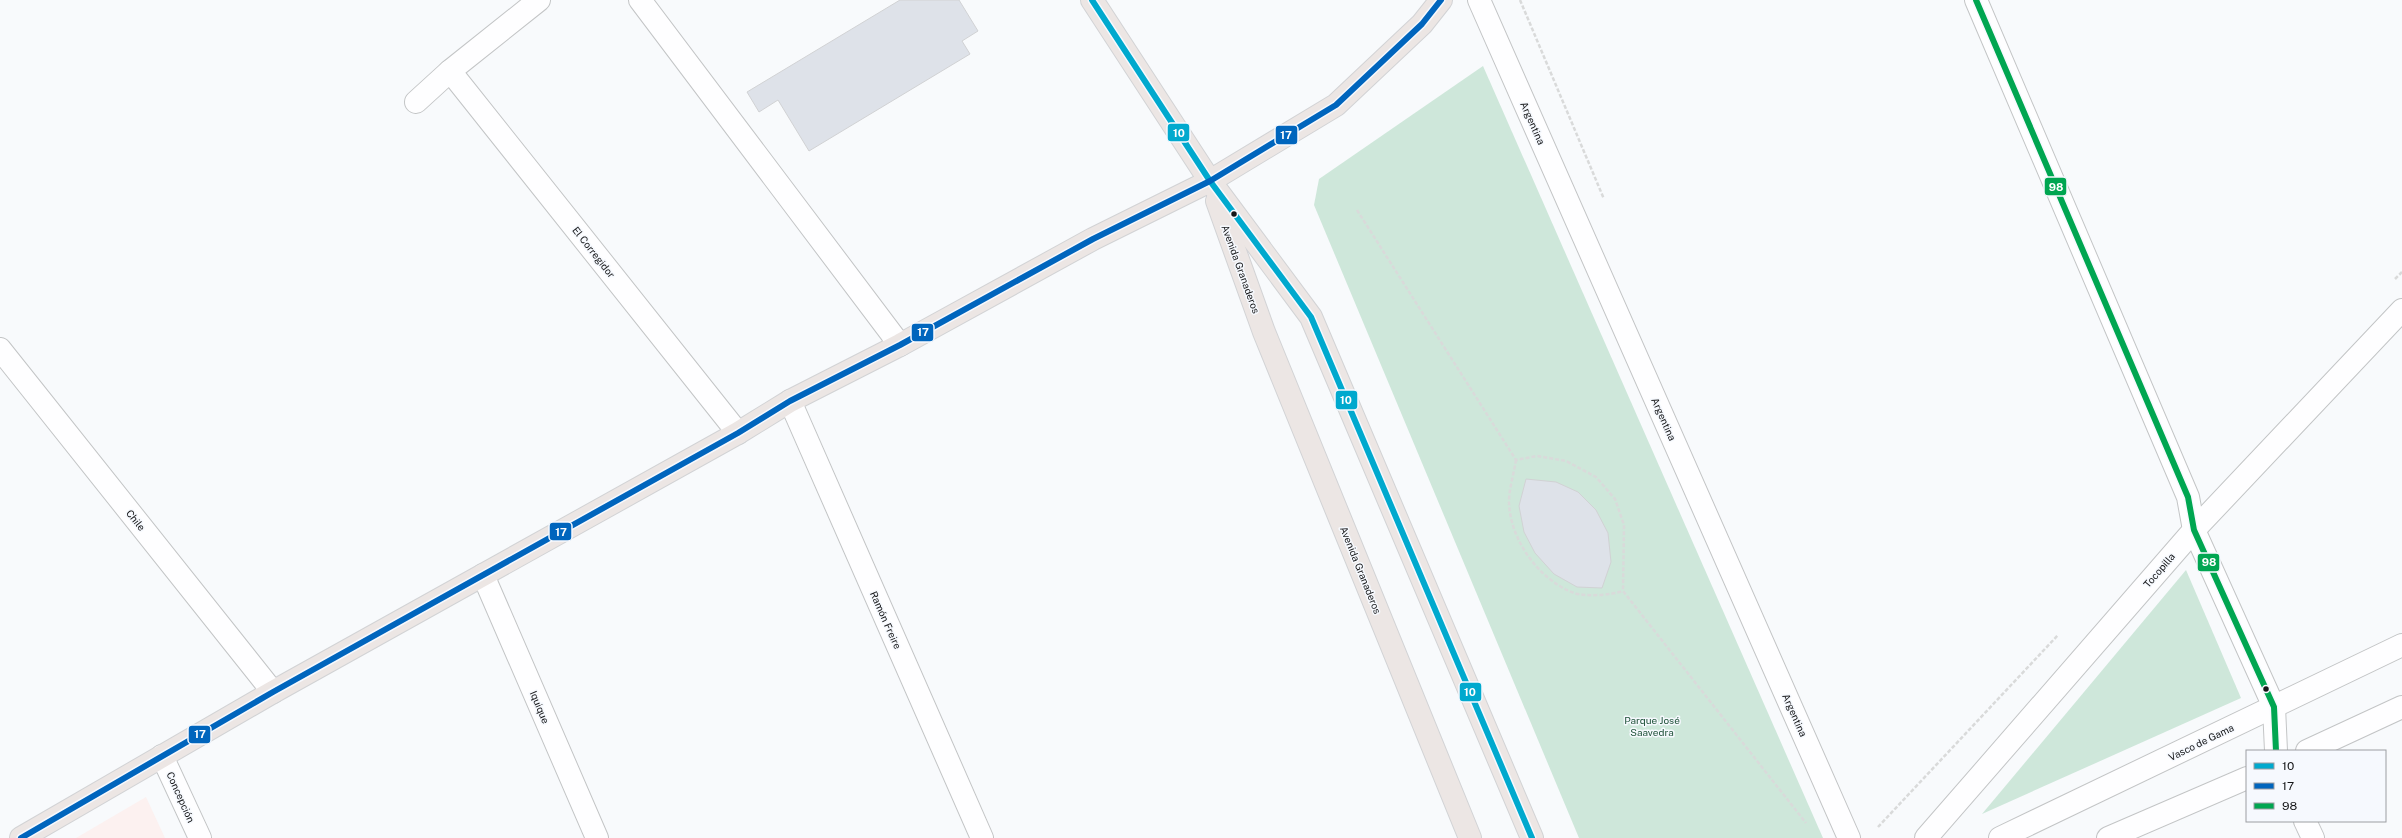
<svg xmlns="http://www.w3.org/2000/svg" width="2402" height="838" font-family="'Public Sans',sans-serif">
<rect width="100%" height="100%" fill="#f8fafc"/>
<polygon fill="#fcf1f0" points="146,797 165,838 76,838"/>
<g fill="#cee7da">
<polygon points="1483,66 1823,838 1579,838 1314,205 1319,179"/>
<polygon points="2186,570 2241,698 1982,814"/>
</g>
<g fill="#dee2e9" stroke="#d1d2d4">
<polygon points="900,0 959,0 978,31 962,41 970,54 809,151 778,100 759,112 747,92"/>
<polygon points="1526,479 1556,482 1578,492 1596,510 1608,533 1611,562 1602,588 1577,587 1554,574 1535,553 1524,532 1519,506"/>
</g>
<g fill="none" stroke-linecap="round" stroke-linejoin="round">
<g stroke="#c3c5c6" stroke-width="24">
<g id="minor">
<polyline points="539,0 450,71 738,433"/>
<polyline points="640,0 900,345"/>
<polyline points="1479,0 1849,838"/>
<polyline points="1976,0 2188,497 2194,530 2274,707 2276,751"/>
<polyline points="416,102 450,71"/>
<polyline points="0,349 273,692"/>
<polyline points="790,401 982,838"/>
<polyline points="483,575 597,838"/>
<polyline points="2307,751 2402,707"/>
<polyline points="162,756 200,838"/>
<polyline points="2305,821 2313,838"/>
<polyline points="1926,838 2194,530 2402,310"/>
<polyline points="2000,838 2402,645"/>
<polyline points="2108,838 2247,778"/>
</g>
</g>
<g stroke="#d2d3d5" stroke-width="24">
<g id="major">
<polyline points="1092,0 1210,181 1311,317 1532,838"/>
<polyline points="1217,201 1264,332 1470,838"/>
<polyline points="21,838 273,692 738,433 790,401 900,345 1093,239 1210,181 1336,105 1422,24 1441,0"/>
</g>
</g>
<g stroke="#d9dada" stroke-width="2.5" stroke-dasharray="4 2" stroke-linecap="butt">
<polyline points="1520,0 1604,199"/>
<polyline points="1357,210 1516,460 1537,456 1566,461 1596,477 1615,499 1624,525 1623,591 1806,823"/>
<polyline points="2395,279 2402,272"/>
<path d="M1516,460C1514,473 1509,489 1509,502C1510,540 1539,580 1574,593C1586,597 1611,595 1623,591"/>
<polyline points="1878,827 2058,635"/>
</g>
<use href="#minor" stroke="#fefeff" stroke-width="22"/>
<use href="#major" stroke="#ece6e4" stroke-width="22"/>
<g stroke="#f6f9fe" stroke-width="9">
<polyline id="bus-1" points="1092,0 1210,181 1311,317 1532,838"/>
</g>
<g stroke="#f6f9fe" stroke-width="9">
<polyline id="bus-2" points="21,838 273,692 738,433 790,401 900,345 1093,239 1210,181 1336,105 1422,24 1441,0"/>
</g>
<g stroke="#f6f9fe" stroke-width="9">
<polyline id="bus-3" points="1976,0 2188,497 2194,530 2274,707 2276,751"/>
</g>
<use href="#bus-1" stroke="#00a9ce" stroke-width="6"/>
<use href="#bus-2" stroke="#0065bd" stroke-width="6"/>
<use href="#bus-3" stroke="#00a651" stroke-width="6"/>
</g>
<g fill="#151618" stroke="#f6f9fe" stroke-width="1.5">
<circle cx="1234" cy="214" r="3.5"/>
<circle cx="2266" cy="689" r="3.5"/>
</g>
<g text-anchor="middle" stroke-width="3" stroke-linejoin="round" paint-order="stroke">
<g font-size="10" fill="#151618" stroke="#f6f9fe">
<text transform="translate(1533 123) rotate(66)" y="4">Argentina</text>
<text transform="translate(594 252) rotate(52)" y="4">El Corregidor</text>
<text transform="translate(1241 269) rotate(70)" y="4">Avenida Granaderos</text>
<text transform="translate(1664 419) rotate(66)" y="4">Argentina</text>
<text transform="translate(136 520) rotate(52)" y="4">Chile</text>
<text transform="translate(1361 570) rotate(68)" y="4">Avenida Granaderos</text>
<text transform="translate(2159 570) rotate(-49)" y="4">Tocopilla</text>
<text transform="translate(886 620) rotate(66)" y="4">Ramón Freire</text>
<text transform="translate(540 707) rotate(67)" y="4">Iquique</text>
<text transform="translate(1795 715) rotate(66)" y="4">Argentina</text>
<text transform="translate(2201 742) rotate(-26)" y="4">Vasco de Gama</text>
<text transform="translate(181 797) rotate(66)" y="4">Concepción</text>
</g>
<g font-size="10" fill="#1e5138" stroke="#f6f9fe">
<text x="1652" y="724">Parque José<tspan x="1652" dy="12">Saavedra</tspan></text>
</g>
</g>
<g stroke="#f6f9fe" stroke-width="1.5">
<rect x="1167" y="123" width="23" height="19" rx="4" fill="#00a9ce"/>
<rect x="1275" y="125" width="23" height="20" rx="4" fill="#0065bd"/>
<rect x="2044" y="177" width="23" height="19" rx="4" fill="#00a651"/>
<rect x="911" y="323" width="23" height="19" rx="4" fill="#0065bd"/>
<rect x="1335" y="390" width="23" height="20" rx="4" fill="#00a9ce"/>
<rect x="549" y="522" width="23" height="19" rx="4" fill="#0065bd"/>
<rect x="2197" y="553" width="23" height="19" rx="4" fill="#00a651"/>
<rect x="1459" y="682" width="23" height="20" rx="4" fill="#00a9ce"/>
<rect x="188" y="725" width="23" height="19" rx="4" fill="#0065bd"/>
</g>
<g font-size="11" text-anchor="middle" font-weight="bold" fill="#fff">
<text x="1179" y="137">10</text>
<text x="1286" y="139">17</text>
<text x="2056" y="191">98</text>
<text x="923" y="336">17</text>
<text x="1346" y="404">10</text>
<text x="561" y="536">17</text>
<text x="2209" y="566">98</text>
<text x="1470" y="696">10</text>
<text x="200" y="738">17</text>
</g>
<rect x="2246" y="750" width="140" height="72" fill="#f6f9fe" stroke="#9c9ea2"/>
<rect x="2254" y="763" width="20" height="6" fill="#00a9ce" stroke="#9c9ea2"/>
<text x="2282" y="770" font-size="12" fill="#151618">10</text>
<rect x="2254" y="783" width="20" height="6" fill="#0065bd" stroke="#9c9ea2"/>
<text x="2282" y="790" font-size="12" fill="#151618">17</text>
<rect x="2254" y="803" width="20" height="6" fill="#00a651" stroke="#9c9ea2"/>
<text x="2282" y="810" font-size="12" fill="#151618">98</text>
</svg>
